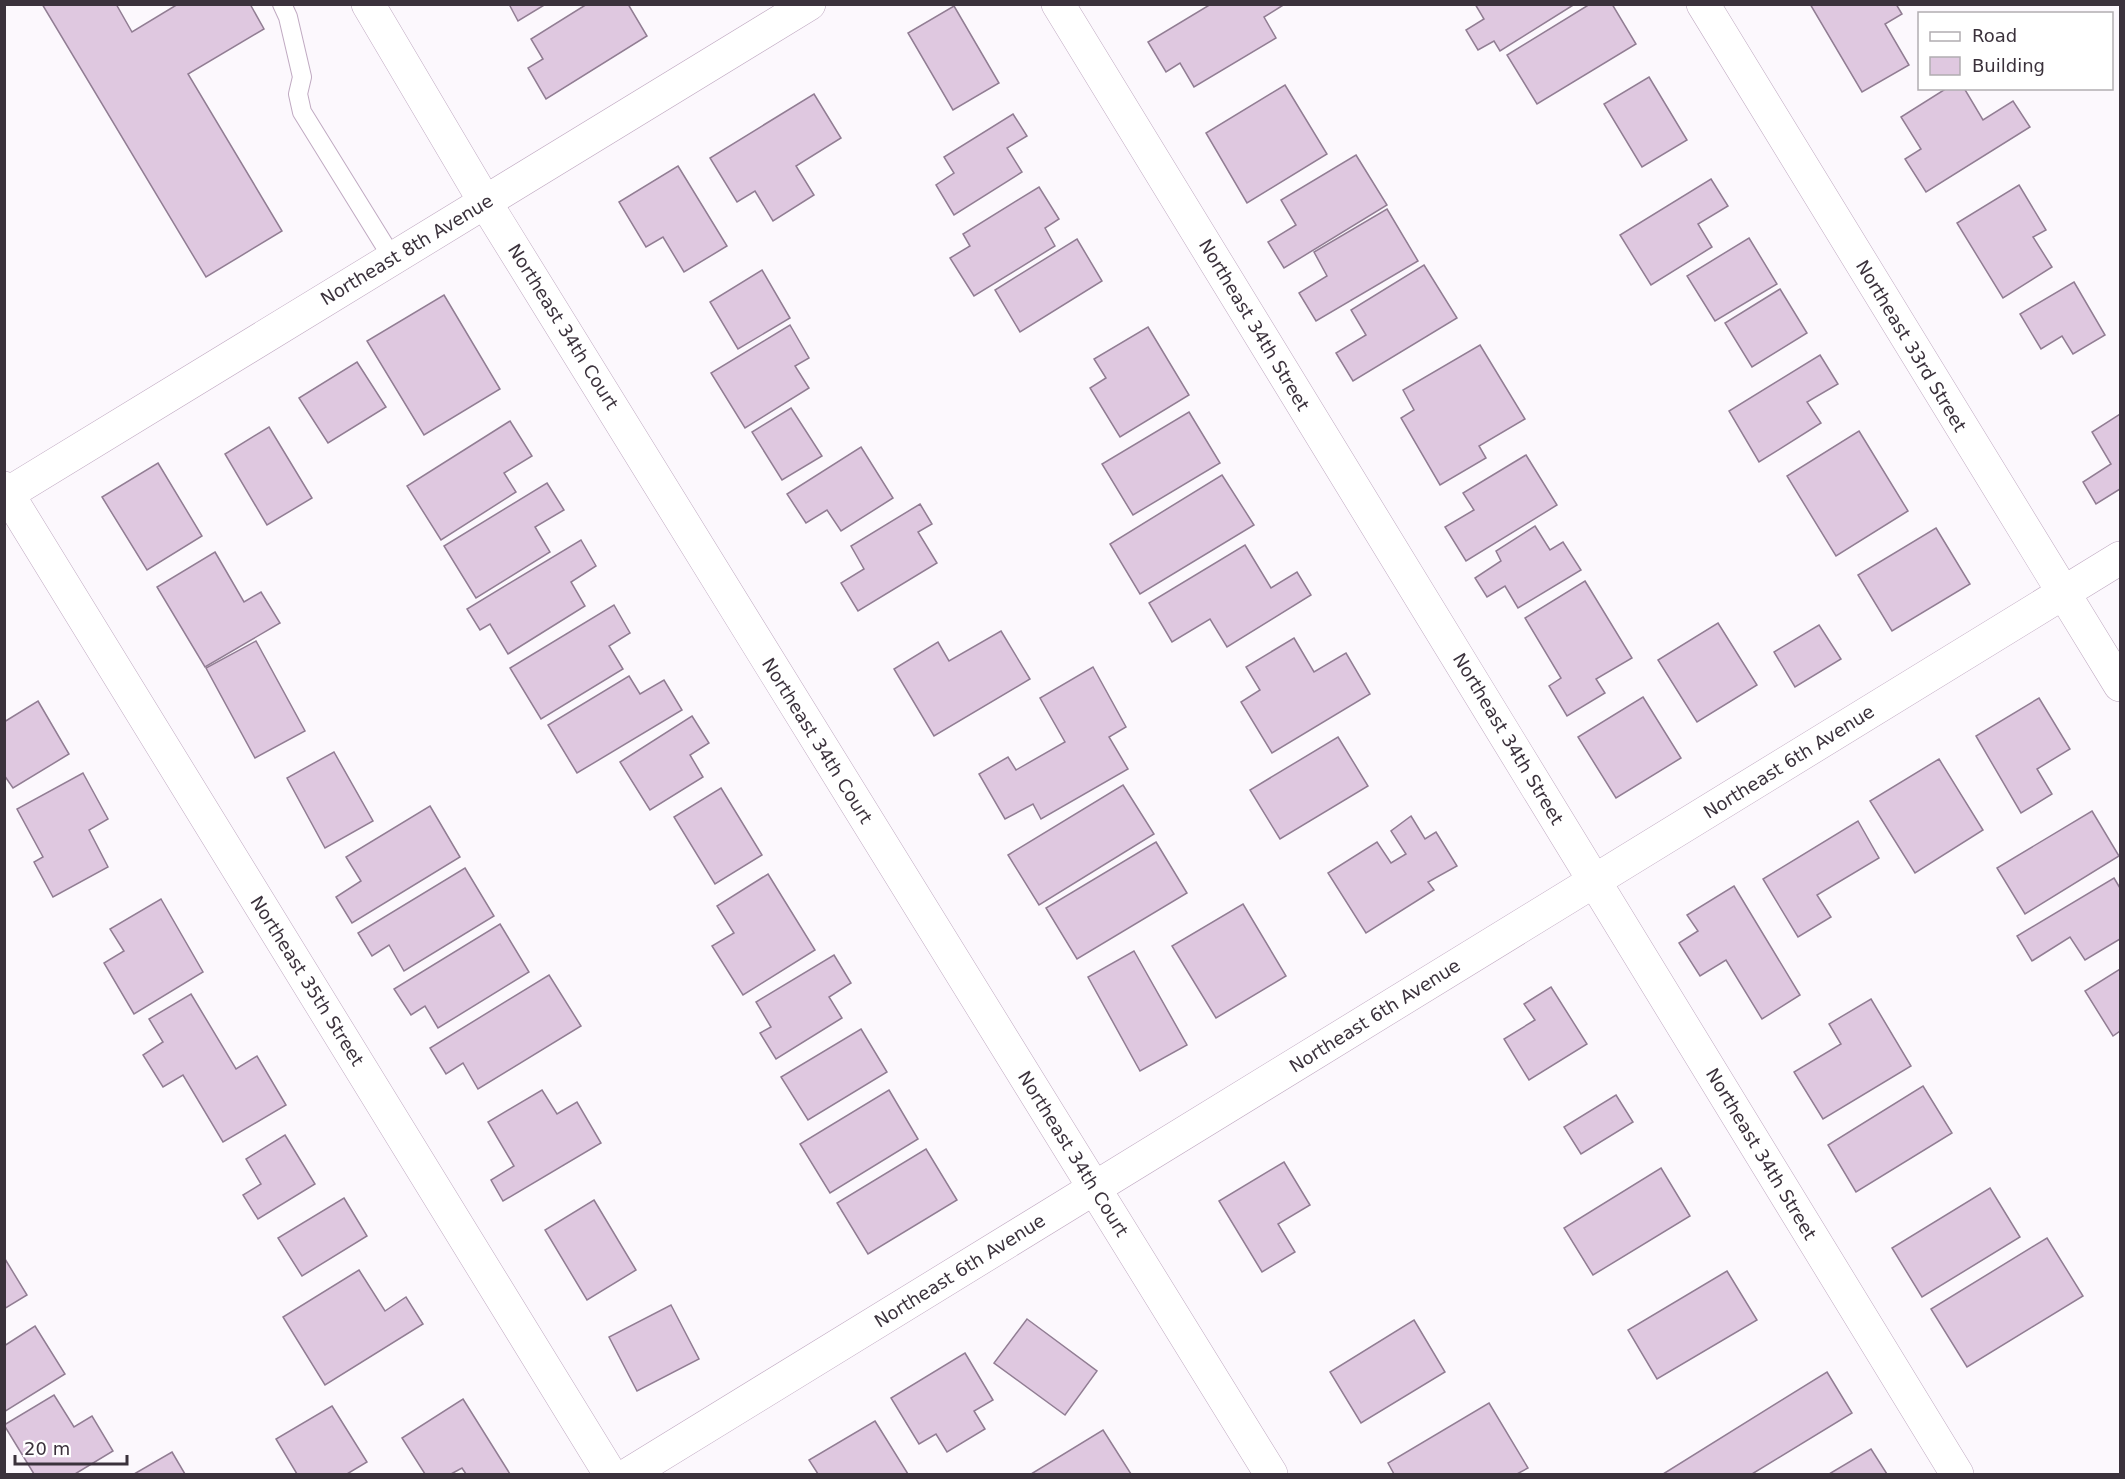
<svg xmlns="http://www.w3.org/2000/svg" width="2125" height="1479" font-family="'DejaVu Sans',sans-serif">
<rect width="100%" height="100%" fill="#fcf8fd"/>
<g fill="#dfc8e0" stroke="#917d93" stroke-width="1.5">
<polygon points="42,4 116,4 132,32 178,4 250,4 264,29 188,74 282,231 206,277"/>
<polygon points="509,4 546,4 518,21"/>
<polygon points="587,4 628,4 647,36 546,99 528,68 543,59 531,39"/>
<polygon points="1211,4 1285,4 1264,17 1276,38 1194,87 1180,63 1166,72 1148,42"/>
<polygon points="1475,4 1575,4 1500,51 1494,41 1478,50 1466,30 1484,19"/>
<polygon points="1590,4 1612,4 1636,44 1537,104 1507,55"/>
<polygon points="1810,4 1896,4 1902,14 1885,24 1909,65 1862,92"/>
<polygon points="954,6 999,83 953,110 908,33"/>
<polygon points="1649,77 1687,140 1642,167 1604,104"/>
<polygon points="1285,85 1327,154 1247,203 1206,133"/>
<polygon points="1947,88 1964,88 1983,120 2013,101 2030,127 1926,192 1905,159 1921,149 1901,117"/>
<polygon points="814,94 841,138 796,166 814,195 773,221 755,191 737,202 710,158"/>
<polygon points="1013,114 1027,136 1007,148 1022,172 954,215 936,185 954,173 944,157"/>
<polygon points="1356,155 1387,205 1284,268 1268,242 1296,225 1281,200"/>
<polygon points="678,166 727,246 684,272 663,237 646,247 619,202"/>
<polygon points="1711,179 1728,206 1698,224 1712,247 1651,285 1620,235"/>
<polygon points="2019,185 2046,230 2033,237 2052,267 2003,298 1957,223"/>
<polygon points="1039,187 1059,219 1045,228 1055,246 974,296 950,258 970,246 963,234"/>
<polygon points="1387,209 1418,261 1316,321 1299,293 1327,276 1314,252"/>
<polygon points="1749,238 1777,284 1715,321 1687,276"/>
<polygon points="1077,239 1102,281 1020,332 995,290"/>
<polygon points="1424,265 1457,318 1353,381 1336,353 1366,335 1351,310"/>
<polygon points="762,270 790,318 738,349 710,302"/>
<polygon points="2074,282 2105,335 2073,354 2062,336 2041,349 2020,314"/>
<polygon points="1780,289 1807,333 1752,367 1725,323"/>
<polygon points="444,295 500,389 424,435 367,341"/>
<polygon points="790,325 809,358 795,366 809,388 745,428 711,373"/>
<polygon points="1148,327 1189,395 1120,437 1090,388 1106,378 1094,359"/>
<polygon points="1480,345 1525,419 1479,446 1486,458 1440,485 1401,418 1414,410 1403,390"/>
<polygon points="1820,355 1838,384 1807,402 1821,423 1759,462 1729,411"/>
<polygon points="357,362 386,407 328,443 299,398"/>
<polygon points="791,408 822,456 782,480 752,432"/>
<polygon points="1189,412 1220,463 1133,515 1102,464"/>
<polygon points="2120,414 2120,489 2096,504 2083,482 2111,464 2092,432"/>
<polygon points="510,421 532,456 504,473 516,492 441,540 407,486"/>
<polygon points="269,427 312,498 267,525 225,454"/>
<polygon points="1859,431 1908,511 1836,556 1787,476"/>
<polygon points="861,447 893,498 841,531 827,510 806,523 787,494"/>
<polygon points="1526,455 1557,505 1466,561 1445,527 1474,510 1463,493"/>
<polygon points="158,463 202,536 147,570 102,497"/>
<polygon points="1222,475 1254,525 1140,594 1110,544"/>
<polygon points="547,483 564,510 535,527 550,552 476,598 444,546"/>
<polygon points="920,504 932,524 918,532 937,563 858,611 841,583 864,569 851,546"/>
<polygon points="1535,526 1550,550 1563,542 1581,570 1518,608 1505,586 1487,597 1475,578 1501,561 1496,551"/>
<polygon points="1936,528 1970,584 1892,631 1858,575"/>
<polygon points="581,540 596,566 571,582 585,606 508,654 490,624 480,630 467,609"/>
<polygon points="1245,545 1271,588 1297,572 1311,595 1227,647 1210,619 1172,642 1149,603"/>
<polygon points="215,552 244,602 261,592 280,623 205,667 157,587"/>
<polygon points="1585,581 1632,658 1596,679 1605,693 1567,716 1549,686 1561,678 1525,618"/>
<polygon points="614,605 630,633 609,646 623,669 541,719 510,668"/>
<polygon points="1718,623 1757,685 1697,722 1658,660"/>
<polygon points="1819,625 1841,659 1795,687 1774,652"/>
<polygon points="1001,631 1030,679 934,736 894,669 938,642 949,661"/>
<polygon points="1294,638 1314,672 1346,653 1370,694 1272,753 1241,702 1260,690 1246,667"/>
<polygon points="256,641 305,731 255,758 206,668"/>
<polygon points="1093,667 1126,727 1109,737 1128,769 1041,819 1033,804 1005,819 979,774 1008,757 1016,770 1065,742 1040,698"/>
<polygon points="629,676 640,694 664,680 682,710 577,773 548,725"/>
<polygon points="1643,697 1681,758 1616,798 1578,737"/>
<polygon points="2039,698 2070,749 2037,769 2052,794 2021,813 1976,736"/>
<polygon points="38,701 69,754 13,788 4,775 4,722"/>
<polygon points="692,716 709,743 690,755 703,777 650,810 620,762"/>
<polygon points="1338,737 1368,786 1280,839 1250,790"/>
<polygon points="334,752 373,821 325,848 287,778"/>
<polygon points="1939,759 1983,830 1915,873 1870,801"/>
<polygon points="83,773 108,819 89,830 108,867 53,897 34,862 43,857 17,809"/>
<polygon points="1123,785 1154,834 1039,905 1008,855"/>
<polygon points="721,788 762,855 715,884 674,817"/>
<polygon points="430,806 460,857 352,923 336,897 361,881 346,857"/>
<polygon points="2092,811 2119,856 2025,914 1997,868"/>
<polygon points="1411,816 1425,839 1436,832 1457,866 1428,882 1434,890 1366,933 1328,873 1377,842 1391,863 1406,854 1391,831"/>
<polygon points="1858,821 1879,858 1817,895 1831,917 1798,937 1763,879"/>
<polygon points="1156,842 1187,893 1077,959 1046,908"/>
<polygon points="465,868 494,916 404,971 389,945 372,956 358,933"/>
<polygon points="768,874 815,950 743,995 712,946 734,933 717,906"/>
<polygon points="2114,878 2120,888 2120,939 2085,960 2070,937 2032,961 2017,936"/>
<polygon points="1734,886 1800,995 1762,1019 1726,960 1700,976 1679,943 1698,931 1687,915"/>
<polygon points="161,899 203,972 134,1014 104,963 124,951 110,929"/>
<polygon points="1243,904 1286,976 1216,1018 1172,946"/>
<polygon points="500,924 529,972 438,1028 425,1006 411,1015 394,989"/>
<polygon points="1134,951 1187,1045 1140,1071 1088,977"/>
<polygon points="834,955 851,983 829,997 842,1018 776,1059 760,1033 771,1027 756,1002"/>
<polygon points="2120,969 2120,1031 2113,1036 2085,991"/>
<polygon points="549,975 581,1026 478,1089 463,1063 446,1074 430,1048"/>
<polygon points="1551,987 1587,1044 1529,1080 1504,1039 1535,1020 1524,1004"/>
<polygon points="191,994 236,1069 257,1056 286,1105 223,1142 183,1075 163,1087 143,1055 163,1042 149,1019"/>
<polygon points="1871,999 1911,1066 1823,1119 1794,1072 1841,1044 1829,1024"/>
<polygon points="861,1029 887,1072 808,1120 781,1077"/>
<polygon points="1923,1086 1952,1133 1856,1192 1828,1145"/>
<polygon points="542,1090 557,1114 577,1102 601,1143 503,1201 491,1180 514,1166 488,1122"/>
<polygon points="889,1090 918,1139 830,1193 800,1144"/>
<polygon points="1616,1095 1633,1122 1581,1154 1564,1127"/>
<polygon points="285,1135 315,1184 258,1219 243,1195 261,1184 246,1159"/>
<polygon points="926,1149 957,1200 868,1254 837,1203"/>
<polygon points="1284,1162 1310,1205 1278,1224 1295,1252 1262,1272 1219,1201"/>
<polygon points="1661,1168 1690,1216 1593,1275 1564,1228"/>
<polygon points="1990,1188 2020,1237 1922,1297 1892,1248"/>
<polygon points="344,1198 367,1236 302,1276 278,1238"/>
<polygon points="594,1200 636,1270 587,1300 545,1230"/>
<polygon points="2047,1238 2083,1296 1967,1367 1931,1309"/>
<polygon points="5,1259 27,1295 4,1309 4,1259"/>
<polygon points="359,1270 385,1311 406,1297 423,1324 325,1385 283,1317"/>
<polygon points="1727,1271 1757,1320 1657,1379 1628,1330"/>
<polygon points="671,1305 699,1359 637,1391 609,1337"/>
<polygon points="1027,1319 1097,1371 1065,1415 994,1363"/>
<polygon points="1414,1320 1445,1372 1361,1423 1330,1372"/>
<polygon points="35,1326 65,1374 4,1412 4,1346"/>
<polygon points="965,1353 993,1400 974,1411 985,1429 947,1452 936,1434 919,1444 891,1398"/>
<polygon points="1827,1372 1852,1413 1752,1474 1663,1474"/>
<polygon points="54,1395 74,1427 92,1416 113,1451 75,1474 34,1474 4,1425"/>
<polygon points="463,1399 510,1474 466,1474 462,1468 451,1474 425,1474 402,1438"/>
<polygon points="1489,1403 1528,1468 1517,1474 1394,1474 1388,1463"/>
<polygon points="332,1406 367,1462 347,1474 297,1474 276,1439"/>
<polygon points="875,1421 908,1474 818,1474 809,1460"/>
<polygon points="1103,1430 1131,1474 1031,1474"/>
<polygon points="1871,1449 1887,1474 1829,1474"/>
<polygon points="172,1452 185,1474 134,1474"/>
</g>
<g fill="none" stroke-linecap="round" stroke-linejoin="round">
<g stroke="#c0aac2" stroke-width="20">
<polyline id="service" points="282,4 288,17 302,77 298,94 302,112 393,259"/>
</g>
<g stroke="#c0aac2" stroke-width="34">
<g id="minor">
<polyline points="368,4 485,202 1271,1474"/>
<polyline points="1058,4 1957,1474"/>
<polyline points="1703,4 2120,685"/>
<polyline points="4,488 610,1474"/>
<polyline points="4,496 809,4"/>
</g>
</g>
<g stroke="#c0aac2" stroke-width="34">
<polyline id="tertiary" points="629,1474 2120,558"/>
</g>
<use href="#service" stroke="#fff" stroke-width="18"/>
<use href="#minor" stroke="#fff" stroke-width="33"/>
<use href="#tertiary" stroke="#fff" stroke-width="33"/>
</g>
<g text-anchor="middle" stroke-width="6" stroke-linejoin="round" paint-order="stroke">
<g font-size="18" fill="#3b323c" stroke="#fff">
<text transform="translate(407 250) rotate(-31)" y="6">Northeast 8th Avenue</text>
<text transform="translate(1254 325) rotate(59)" y="6">Northeast 34th Street</text>
<text transform="translate(563 327) rotate(58)" y="6">Northeast 34th Court</text>
<text transform="translate(1911 346) rotate(59)" y="6">Northeast 33rd Street</text>
<text transform="translate(1508 739) rotate(59)" y="6">Northeast 34th Street</text>
<text transform="translate(817 741) rotate(58)" y="6">Northeast 34th Court</text>
<text transform="translate(1789 762) rotate(-32)" y="6">Northeast 6th Avenue</text>
<text transform="translate(307 981) rotate(58)" y="6">Northeast 35th Street</text>
<text transform="translate(1375 1016) rotate(-32)" y="6">Northeast 6th Avenue</text>
<text transform="translate(1073 1154) rotate(58)" y="6">Northeast 34th Court</text>
<text transform="translate(1761 1154) rotate(59)" y="6">Northeast 34th Street</text>
<text transform="translate(960 1271) rotate(-32)" y="6">Northeast 6th Avenue</text>
</g>
</g>
<rect width="2125" height="1479" fill="none" stroke="#3b323c" stroke-width="12"/>
<rect x="1918" y="12" width="195" height="78" fill="#ffffff" stroke="#b1adb1" stroke-width="1.5"/>
<rect x="1930" y="32" width="30" height="9" fill="#ffffff" stroke="#b1adb1" stroke-width="1.5"/>
<text x="1972" y="42" font-size="18" fill="#3b323c">Road</text>
<rect x="1930" y="57" width="30" height="18" fill="#dfc8e0" stroke="#b1adb1" stroke-width="1.5"/>
<text x="1972" y="72" font-size="18" fill="#3b323c">Building</text>
<path d="M15 1455v9h112v-9" fill="none" stroke="#3b323c" stroke-width="3"/>
<text x="24" y="1455" font-size="18" fill="#3b323c" stroke="#ffffff" stroke-width="4.5" paint-order="stroke">20 m</text>
</svg>
